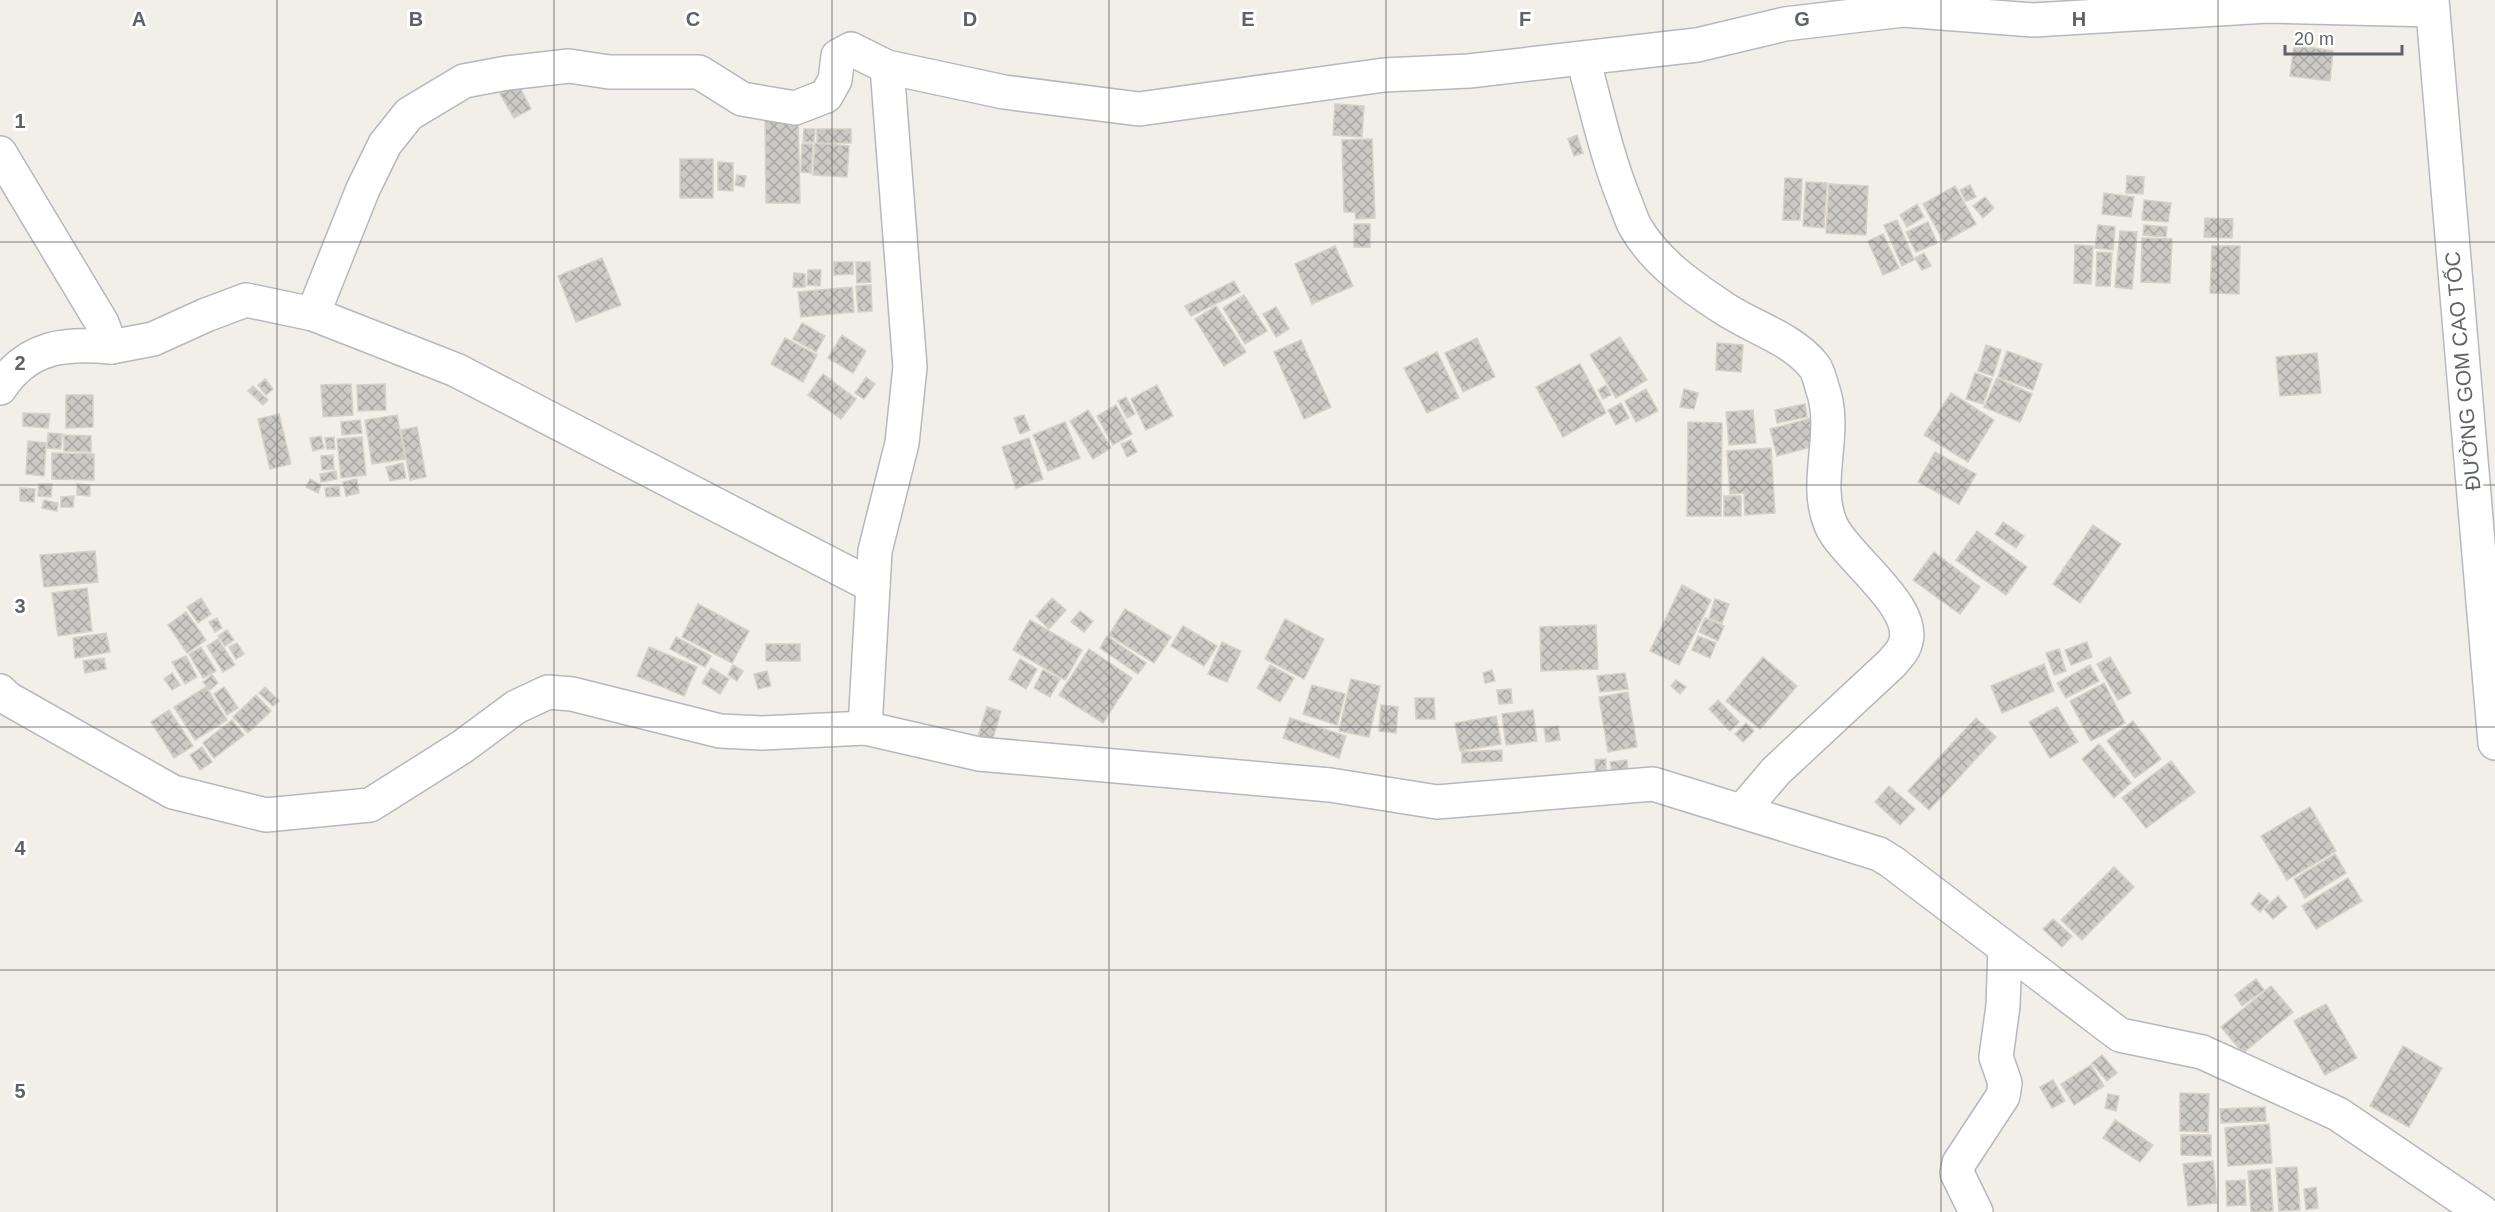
<svg xmlns="http://www.w3.org/2000/svg" width="2495" height="1212" font-family="Arial,sans-serif">
<defs>
<pattern id="building-cross-hatch" width="8" height="8" patternUnits="userSpaceOnUse" patternTransform="scale(1.5)"><rect width="8" height="8" fill="#cccac5"/><path d="M0 0l8 8M0 8l8-8" fill="none" stroke="#a9a8a4"/></pattern>
</defs>
<rect width="100%" height="100%" fill="#f1efe8"/>
<g fill="url(#building-cross-hatch)" stroke="#d6d1c6" stroke-width="1.5">
<polygon points="2294,45 2333,51 2330,81 2290,76"/>
<polygon points="518,84 531,109 514,118 500,94"/>
<polygon points="1335,104 1364,106 1362,137 1333,135"/>
<polygon points="765,114 798,114 800,203 766,203"/>
<polygon points="804,129 815,129 814,142 803,142"/>
<rect x="817" y="129" width="34" height="14"/>
<polygon points="1577,135 1583,153 1574,156 1568,139"/>
<polygon points="1372,139 1375,218 1356,219 1355,212 1344,212 1342,140"/>
<polygon points="815,143 849,146 847,177 813,175"/>
<polygon points="802,144 813,144 811,173 801,172"/>
<rect x="680" y="159" width="33" height="39"/>
<polygon points="718,162 733,163 733,191 718,190"/>
<polygon points="737,175 746,176 744,187 735,185"/>
<polygon points="2127,176 2144,177 2143,194 2126,193"/>
<polygon points="1785,178 1802,179 1800,220 1783,220"/>
<polygon points="1806,182 1827,183 1824,228 1803,226"/>
<polygon points="1829,184 1868,186 1866,235 1826,233"/>
<polygon points="1970,185 1976,197 1966,201 1960,190"/>
<polygon points="1955,186 1976,224 1944,242 1923,204"/>
<polygon points="2104,193 2134,197 2131,217 2102,214"/>
<polygon points="1985,197 1994,208 1983,218 1973,206"/>
<polygon points="2144,200 2171,203 2168,222 2142,220"/>
<polygon points="1917,204 1924,217 1907,227 1900,215"/>
<polygon points="2205,218 2233,219 2232,238 2204,237"/>
<polygon points="1897,220 1914,260 1902,266 1884,225"/>
<polygon points="1928,222 1937,243 1916,252 1906,232"/>
<rect x="1354" y="224" width="16" height="23"/>
<polygon points="2098,225 2115,227 2113,250 2095,248"/>
<polygon points="2144,225 2167,227 2166,237 2143,235"/>
<polygon points="2120,231 2137,232 2132,289 2115,287"/>
<polygon points="1883,234 1899,268 1883,275 1868,241"/>
<polygon points="2142,238 2172,239 2170,283 2141,282"/>
<polygon points="2075,245 2093,246 2091,284 2074,283"/>
<polygon points="1335,246 1353,286 1312,304 1295,264"/>
<polygon points="2212,246 2240,246 2239,294 2210,293"/>
<polygon points="2097,252 2112,253 2110,286 2096,286"/>
<polygon points="1924,253 1931,266 1922,270 1915,258"/>
<polygon points="602,258 621,305 576,322 558,276"/>
<polygon points="834,262 853,262 853,274 834,275"/>
<polygon points="856,262 870,262 871,282 857,283"/>
<polygon points="808,270 821,270 820,286 807,285"/>
<polygon points="794,273 805,274 805,287 793,287"/>
<polygon points="1234,281 1240,292 1191,316 1185,306"/>
<polygon points="871,285 872,311 858,312 856,286"/>
<polygon points="852,287 854,312 801,317 798,292"/>
<polygon points="1244,295 1267,331 1245,344 1223,308"/>
<polygon points="1216,306 1246,352 1224,366 1195,319"/>
<polygon points="1276,307 1289,329 1276,337 1263,314"/>
<polygon points="802,323 825,336 816,352 793,339"/>
<polygon points="842,335 866,351 853,373 828,358"/>
<polygon points="1620,337 1647,380 1616,398 1590,355"/>
<polygon points="785,338 817,355 803,382 771,364"/>
<polygon points="1477,338 1495,377 1463,392 1445,353"/>
<polygon points="1301,340 1331,407 1304,419 1274,352"/>
<polygon points="1717,343 1743,345 1741,372 1716,370"/>
<polygon points="1986,345 2001,350 1993,376 1978,371"/>
<polygon points="2007,351 2042,364 2033,390 1998,377"/>
<polygon points="1437,352 1459,398 1427,413 1404,368"/>
<polygon points="2317,353 2321,393 2280,396 2276,357"/>
<polygon points="1580,364 1606,413 1563,437 1536,387"/>
<polygon points="1975,373 1992,379 1983,404 1966,399"/>
<polygon points="823,374 856,399 841,419 808,395"/>
<polygon points="866,377 875,384 864,399 855,393"/>
<polygon points="1997,378 2032,394 2020,422 1984,407"/>
<polygon points="265,379 273,389 266,395 258,385"/>
<polygon points="351,384 353,415 323,417 321,385"/>
<polygon points="385,384 386,410 358,411 357,385"/>
<polygon points="1157,385 1173,416 1146,430 1131,399"/>
<polygon points="1606,385 1611,395 1603,399 1598,390"/>
<polygon points="253,386 268,400 263,405 248,391"/>
<polygon points="1646,389 1658,411 1636,422 1625,401"/>
<polygon points="1684,389 1698,393 1694,409 1680,407"/>
<polygon points="1951,393 1994,420 1968,462 1924,435"/>
<polygon points="66,395 93,395 93,427 66,428"/>
<polygon points="1126,397 1135,414 1127,418 1118,401"/>
<polygon points="1621,403 1629,418 1616,425 1608,410"/>
<polygon points="1805,404 1807,417 1777,423 1775,410"/>
<polygon points="1116,405 1132,434 1113,445 1097,416"/>
<polygon points="1088,410 1111,448 1093,459 1070,421"/>
<polygon points="1753,410 1756,443 1729,445 1726,412"/>
<polygon points="23,413 50,414 48,428 23,426"/>
<polygon points="279,414 291,464 270,469 258,419"/>
<polygon points="397,415 405,459 372,464 365,420"/>
<polygon points="1024,415 1030,430 1020,434 1014,418"/>
<polygon points="1812,418 1819,445 1777,456 1770,429"/>
<polygon points="360,420 362,433 342,435 341,422"/>
<polygon points="1065,422 1080,458 1048,471 1033,435"/>
<polygon points="1688,422 1722,423 1721,516 1687,516"/>
<polygon points="417,427 426,477 410,480 401,430"/>
<polygon points="48,433 62,434 61,449 47,448"/>
<polygon points="64,435 91,436 91,452 64,451"/>
<polygon points="321,436 324,448 313,451 310,438"/>
<polygon points="334,437 335,449 327,449 325,438"/>
<polygon points="362,437 366,475 341,478 337,439"/>
<polygon points="1029,438 1043,479 1016,488 1002,447"/>
<polygon points="1131,440 1137,452 1127,457 1121,444"/>
<polygon points="28,441 46,443 44,476 26,474"/>
<polygon points="1771,448 1775,513 1745,515 1744,493 1730,494 1727,451"/>
<polygon points="1935,452 1976,474 1959,504 1918,482"/>
<polygon points="52,453 94,454 94,480 52,479"/>
<polygon points="333,455 334,469 322,470 321,456"/>
<polygon points="403,463 406,478 390,481 386,467"/>
<polygon points="336,471 337,479 321,482 320,474"/>
<polygon points="310,479 321,485 318,493 306,487"/>
<polygon points="357,479 359,493 346,496 343,482"/>
<polygon points="39,484 52,484 51,497 38,496"/>
<polygon points="77,484 90,485 90,496 77,495"/>
<polygon points="339,486 340,496 326,497 325,488"/>
<polygon points="20,488 35,489 34,502 20,501"/>
<polygon points="74,496 73,507 61,507 61,497"/>
<rect x="1724" y="496" width="17" height="20"/>
<polygon points="44,500 58,503 57,511 42,508"/>
<polygon points="2003,522 2024,536 2016,548 1995,534"/>
<polygon points="2093,525 2121,544 2080,603 2053,584"/>
<polygon points="1977,531 2027,567 2006,595 1956,560"/>
<polygon points="95,551 98,582 44,587 40,555"/>
<polygon points="1934,552 1980,587 1960,614 1913,580"/>
<polygon points="1682,585 1711,600 1679,665 1650,651"/>
<polygon points="87,588 92,631 58,636 52,593"/>
<polygon points="201,598 211,614 198,623 187,607"/>
<polygon points="1052,598 1066,610 1049,629 1036,616"/>
<polygon points="1715,599 1729,604 1722,623 1709,618"/>
<polygon points="698,604 749,631 732,663 682,637"/>
<polygon points="1125,609 1171,637 1154,663 1109,635"/>
<polygon points="1080,611 1093,621 1084,632 1071,622"/>
<polygon points="186,612 206,640 187,653 168,625"/>
<polygon points="217,618 222,628 215,632 209,622"/>
<polygon points="1705,618 1724,626 1718,641 1699,632"/>
<polygon points="1285,619 1324,639 1304,679 1265,659"/>
<polygon points="1030,620 1082,650 1065,680 1013,650"/>
<polygon points="1596,625 1598,669 1541,671 1540,627"/>
<polygon points="1183,626 1217,646 1204,666 1171,646"/>
<polygon points="227,630 234,640 225,646 218,636"/>
<polygon points="106,633 110,652 75,658 73,638"/>
<polygon points="1107,636 1146,663 1138,674 1100,648"/>
<polygon points="1698,636 1716,643 1710,658 1692,650"/>
<polygon points="676,637 711,656 705,667 670,649"/>
<polygon points="218,639 235,665 223,672 207,646"/>
<polygon points="1222,642 1241,651 1227,682 1208,674"/>
<polygon points="2087,642 2092,657 2071,665 2065,650"/>
<polygon points="237,643 244,654 236,659 229,647"/>
<rect x="766" y="644" width="34" height="17"/>
<polygon points="201,647 216,671 203,678 189,654"/>
<polygon points="649,647 697,667 684,696 637,676"/>
<polygon points="1089,649 1132,678 1103,723 1059,695"/>
<polygon points="2059,649 2066,671 2054,675 2046,653"/>
<polygon points="186,656 197,677 185,684 172,662"/>
<polygon points="1763,657 1797,686 1760,729 1726,701"/>
<polygon points="2110,657 2131,693 2118,700 2097,664"/>
<polygon points="104,658 106,669 85,673 83,661"/>
<polygon points="1020,659 1037,669 1026,689 1009,679"/>
<polygon points="2044,664 2054,691 2002,713 1991,686"/>
<polygon points="733,665 743,671 737,681 728,675"/>
<polygon points="1270,665 1294,678 1280,702 1257,688"/>
<polygon points="2090,665 2099,681 2066,698 2057,683"/>
<polygon points="711,668 729,679 720,694 702,683"/>
<polygon points="1043,670 1060,679 1050,697 1034,688"/>
<polygon points="1492,670 1495,681 1485,683 1483,673"/>
<polygon points="767,671 771,686 758,689 754,674"/>
<polygon points="172,673 180,685 172,690 164,679"/>
<polygon points="1625,673 1628,689 1600,692 1597,676"/>
<polygon points="212,675 218,683 210,690 203,682"/>
<polygon points="1351,679 1380,686 1369,737 1339,731"/>
<polygon points="1676,680 1686,687 1680,694 1671,686"/>
<polygon points="2104,683 2125,723 2091,741 2070,701"/>
<polygon points="1312,685 1345,694 1337,725 1303,714"/>
<polygon points="206,687 227,720 195,740 174,707"/>
<polygon points="224,687 238,708 227,715 214,694"/>
<polygon points="265,687 279,701 273,706 259,693"/>
<polygon points="1511,689 1512,703 1499,704 1497,690"/>
<polygon points="1628,692 1637,747 1608,752 1599,697"/>
<polygon points="256,695 271,711 248,733 233,717"/>
<polygon points="1415,698 1434,698 1435,719 1416,719"/>
<polygon points="1718,700 1739,722 1730,731 1709,709"/>
<polygon points="1381,705 1398,707 1396,733 1379,731"/>
<polygon points="987,707 1001,711 992,741 978,736"/>
<polygon points="2057,707 2078,742 2050,758 2029,722"/>
<polygon points="169,710 193,746 174,758 151,722"/>
<polygon points="1533,710 1537,741 1506,745 1502,714"/>
<polygon points="1496,716 1501,744 1460,751 1455,723"/>
<polygon points="1290,718 1346,736 1339,758 1283,738"/>
<polygon points="1976,718 1996,737 1929,810 1908,791"/>
<polygon points="232,720 244,735 214,758 203,743"/>
<polygon points="2133,721 2161,759 2135,778 2107,741"/>
<polygon points="1746,723 1754,731 1743,742 1735,734"/>
<polygon points="1558,726 1560,740 1546,742 1544,728"/>
<polygon points="2099,744 2131,783 2114,798 2082,759"/>
<polygon points="202,747 212,762 200,770 190,755"/>
<polygon points="1502,750 1502,761 1462,763 1462,752"/>
<polygon points="1606,759 1606,775 1596,775 1595,760"/>
<polygon points="1627,760 1628,773 1613,776 1610,762"/>
<polygon points="2171,761 2195,792 2146,828 2122,798"/>
<polygon points="1889,786 1915,809 1900,825 1875,802"/>
<polygon points="2310,807 2336,851 2287,880 2261,836"/>
<polygon points="2335,854 2346,873 2305,898 2294,879"/>
<polygon points="2114,867 2134,887 2082,940 2061,920"/>
<polygon points="2348,878 2362,901 2316,929 2302,906"/>
<polygon points="2259,893 2269,901 2260,912 2251,904"/>
<polygon points="2278,896 2287,907 2273,919 2264,909"/>
<polygon points="2053,919 2072,936 2062,947 2043,929"/>
<polygon points="2256,979 2264,990 2242,1006 2235,995"/>
<polygon points="2271,986 2293,1012 2243,1053 2221,1027"/>
<polygon points="2326,1004 2357,1058 2325,1075 2294,1021"/>
<polygon points="2403,1046 2442,1068 2409,1127 2370,1106"/>
<polygon points="2102,1055 2117,1073 2107,1081 2092,1063"/>
<polygon points="2091,1065 2104,1086 2074,1105 2061,1084"/>
<polygon points="2053,1080 2065,1101 2052,1108 2040,1087"/>
<polygon points="2180,1093 2209,1094 2208,1132 2180,1131"/>
<polygon points="2108,1094 2119,1096 2116,1111 2105,1108"/>
<polygon points="2265,1107 2266,1121 2221,1123 2220,1109"/>
<polygon points="2115,1120 2153,1145 2140,1162 2103,1138"/>
<polygon points="2269,1124 2272,1163 2228,1166 2225,1128"/>
<polygon points="2181,1135 2211,1135 2211,1156 2181,1155"/>
<polygon points="2213,1161 2217,1203 2188,1206 2183,1164"/>
<polygon points="2297,1167 2300,1210 2279,1211 2276,1168"/>
<polygon points="2270,1169 2273,1211 2251,1212 2248,1171"/>
<polygon points="2245,1180 2246,1205 2227,1206 2226,1181"/>
<polygon points="2316,1187 2318,1208 2306,1210 2304,1189"/>
</g>
<g fill="none" stroke-linecap="round" stroke-linejoin="round">
<g stroke="#b5b8bc" stroke-width="36">
<g id="street">
<path d="M1583,59C1596,106 1606,154 1624,199C1628,208 1631,220 1636,228C1656,262 1690,286 1722,307C1751,327 1792,338 1814,366C1818,371 1820,380 1822,387C1839,433 1812,481 1831,525C1845,558 1925,610 1903,649C1900,654 1896,658 1892,663L1776,771L1742,811"/>
<polyline points="0,153 102,323 111,347 153,339 206,315 246,300 313,314 456,370 873,586"/>
<polyline points="313,314 363,189 385,144 409,114 464,81 507,73 569,66 609,72 699,72 742,99 795,108 826,96 835,80 838,56 851,49 887,67 1004,92 1139,109 1384,75 1469,71 1697,45 1785,24 1903,10 2033,20 2268,6 2433,10"/>
<path d="M0,388C28,346 64,343 111,347"/>
<polyline points="0,691 7,698 173,792 266,815 370,805 462,747 516,707 548,692 572,694 720,731 762,733 865,728 979,754 1330,785 1437,802 1653,784 1879,854 1892,862 2120,1035 2202,1052 2338,1114 2482,1212"/>
<polyline points="865,728 875,551 902,443 910,367 887,67"/>
<polyline points="1976,1212 1957,1173 1959,1163 2003,1096 2005,1083 1996,1057 2003,1006 2005,948"/>
</g>
</g>
<g stroke="#b6babf" stroke-width="36">
<polyline id="secondary" points="2432,0 2495,743"/>
</g>
<use href="#street" stroke="#fff" stroke-width="33"/>
<use href="#secondary" stroke="#fff" stroke-width="33"/>
</g>
<path fill="none" stroke="#5f6368" stroke-width="1.5" stroke-opacity="0.55" d="M277,0V1212M554,0V1212M832,0V1212M1109,0V1212M1386,0V1212M1663,0V1212M1941,0V1212M2218,0V1212M0,242H2495M0,485H2495M0,727H2495M0,970H2495"/>
<g text-anchor="middle" stroke-width="6" stroke-linejoin="round" paint-order="stroke">
<g font-size="21" fill="#5f6368" stroke="#fff">
<text transform="translate(2463 371) rotate(-95)" y="7">ĐƯỜNG GOM CAO TỐC</text>
</g>
</g>
<g font-size="20" text-anchor="middle" font-weight="bold" fill="#5f6368" stroke="#fff" stroke-width="6" stroke-linejoin="round" paint-order="stroke">
<text x="139" y="26">A</text>
<text x="416" y="26">B</text>
<text x="693" y="26">C</text>
<text x="970" y="26">D</text>
<text x="1248" y="26">E</text>
<text x="1525" y="26">F</text>
<text x="1802" y="26">G</text>
<text x="2079" y="26">H</text>
<text x="20" y="128">1</text>
<text x="20" y="370">2</text>
<text x="20" y="613">3</text>
<text x="20" y="855">4</text>
<text x="20" y="1098">5</text>
</g>
<path d="M2285 45v9h117v-9" fill="none" stroke="#5f6368" stroke-width="3"/>
<text x="2294" y="45" font-size="18" fill="#5f6368" stroke="#ffffff" stroke-width="4.5" paint-order="stroke">20 m</text>
</svg>
